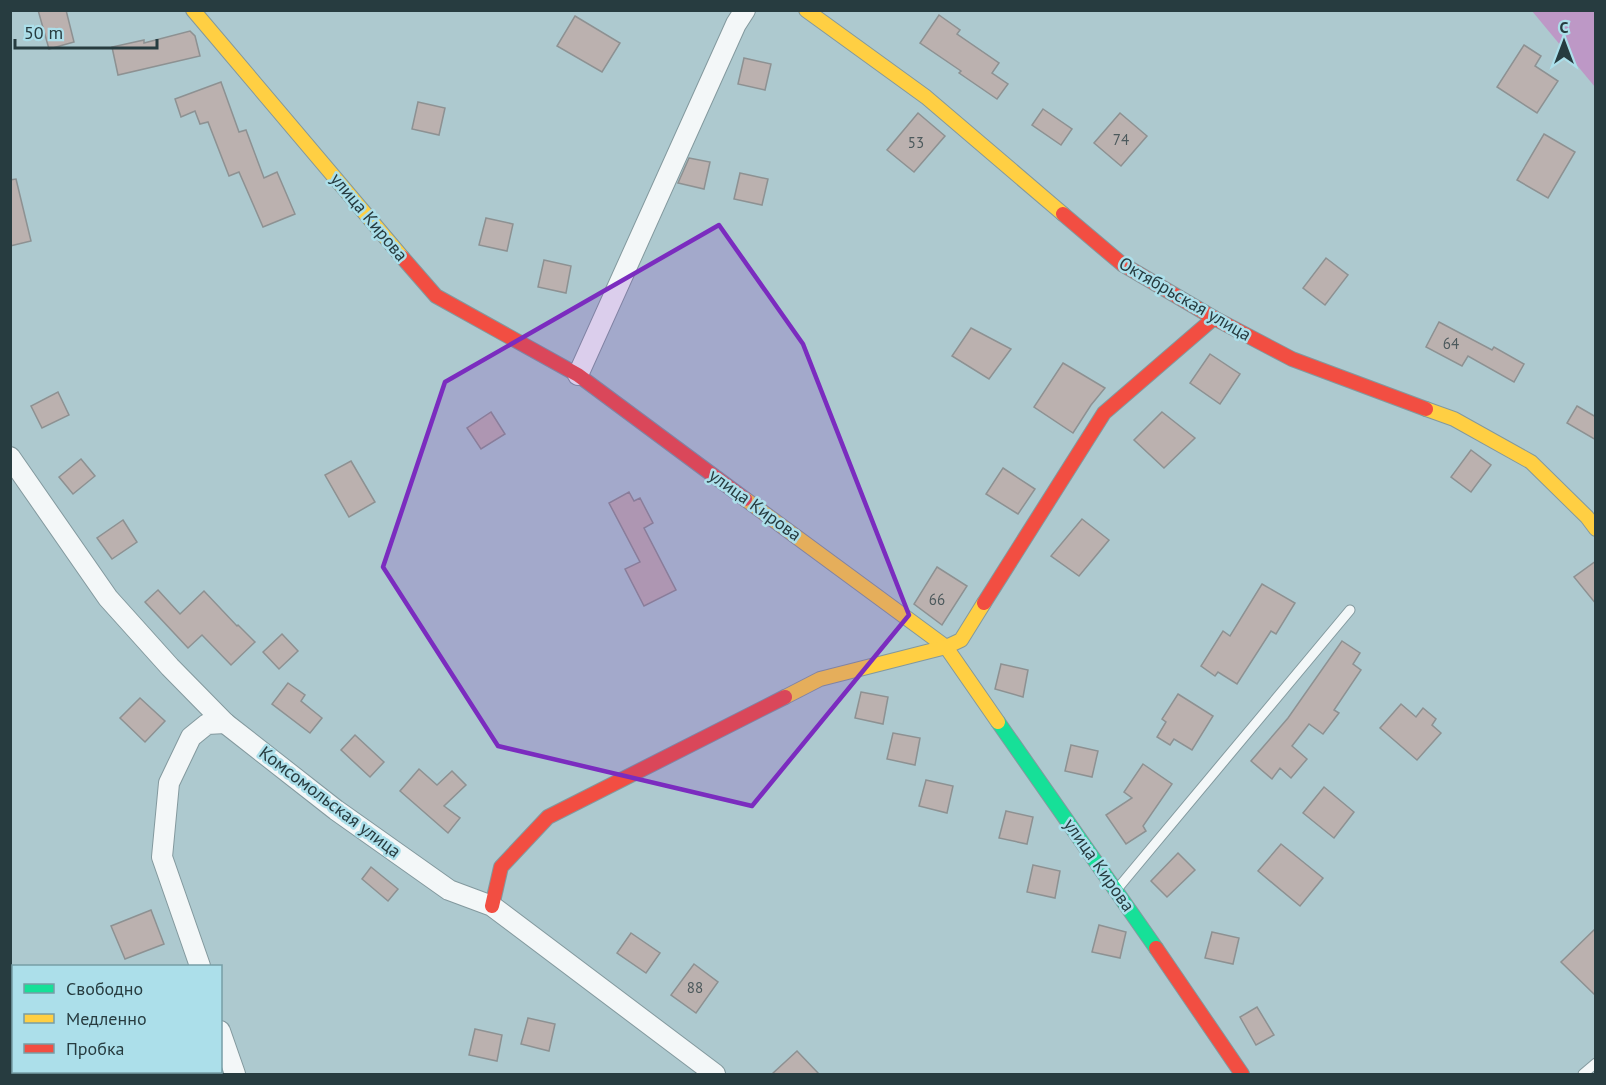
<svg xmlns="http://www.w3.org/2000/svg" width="1606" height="1085" font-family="'PT Sans',sans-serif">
<rect width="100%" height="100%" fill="#adc9cf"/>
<polygon fill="#bd98c6" points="1532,11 1595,11 1595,87"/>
<g fill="#bbb1af" stroke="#8d9192" stroke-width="1.5">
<polygon points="38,10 66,10 74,42 49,49"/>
<polygon points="939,15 960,30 957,34 999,63 992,73 1008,84 997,99 959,73 961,71 920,43"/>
<polygon points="575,16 620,43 602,72 557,46"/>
<polygon points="190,31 195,36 200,56 118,75 112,47 144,40 144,43"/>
<polygon points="1524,45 1541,56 1535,66 1558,81 1537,113 1497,87"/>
<polygon points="744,58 771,64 765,90 738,84"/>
<polygon points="221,82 239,132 246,130 264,178 277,172 295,214 263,227 239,172 229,176 208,122 200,124 195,111 181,117 175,99"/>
<polygon points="418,102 445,108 439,135 412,129"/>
<polygon points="1043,109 1072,129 1061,145 1032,125"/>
<polygon points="918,113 945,136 914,172 887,150"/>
<polygon points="1120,113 1147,136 1121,166 1094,143"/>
<polygon points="1544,134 1575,152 1548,198 1517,180"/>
<polygon points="689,158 710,162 704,189 678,183"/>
<polygon points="740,173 768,179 762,205 734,199"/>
<polygon points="16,179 31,241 10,246 10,180"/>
<polygon points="486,218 513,224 507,251 479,245"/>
<polygon points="1326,258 1348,275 1325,305 1303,288"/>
<polygon points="544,260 571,266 566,293 538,287"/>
<polygon points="1439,322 1492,350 1494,347 1524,364 1514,382 1468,356 1462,366 1426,347"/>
<polygon points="971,328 1011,349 989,379 952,356"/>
<polygon points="1210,354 1240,374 1220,404 1190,383"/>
<polygon points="1063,363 1105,388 1091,405 1073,433 1034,407"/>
<polygon points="58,392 69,415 42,428 31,406"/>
<polygon points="1577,406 1596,417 1596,440 1567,423"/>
<polygon points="491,412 505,434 481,449 467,428"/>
<polygon points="1162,412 1195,438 1164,468 1134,440"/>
<polygon points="1471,450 1491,465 1471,492 1451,477"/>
<polygon points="81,459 95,476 73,494 59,477"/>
<polygon points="351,461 375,502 349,517 325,475"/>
<polygon points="1003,468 1035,489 1018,514 986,494"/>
<polygon points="629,492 634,501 640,498 653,523 644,528 676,590 644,606 625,569 640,562 609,503"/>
<polygon points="1082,519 1109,540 1079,576 1051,556"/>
<polygon points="123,520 137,542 112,559 97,538"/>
<polygon points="1596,561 1596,604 1574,577"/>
<polygon points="937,567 967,586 942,625 914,604"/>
<polygon points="1262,584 1295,603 1276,634 1271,631 1237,684 1218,672 1215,676 1201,666 1223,631 1230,636"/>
<polygon points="158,590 180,614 204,591 237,626 238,625 255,642 231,665 202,635 188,648 145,602"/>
<polygon points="282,634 298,651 279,669 263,652"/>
<polygon points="1342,641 1360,653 1353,664 1361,670 1334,710 1339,713 1323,734 1309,724 1292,746 1307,759 1291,778 1280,768 1272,779 1251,761 1288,718"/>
<polygon points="1001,664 1028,670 1023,697 995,689"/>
<polygon points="288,683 305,695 301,701 322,718 310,733 272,704"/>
<polygon points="861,692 888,697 883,724 855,718"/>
<polygon points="1178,694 1213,716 1192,750 1174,739 1170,745 1157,737 1166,722 1162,719"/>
<polygon points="140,698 165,721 145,742 120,718"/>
<polygon points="1401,704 1416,717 1423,708 1436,719 1432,725 1441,733 1417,760 1380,728"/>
<polygon points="893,733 920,738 915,765 887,759"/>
<polygon points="355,735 384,762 370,777 341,750"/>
<polygon points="1071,745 1098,751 1092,777 1065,771"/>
<polygon points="1143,764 1172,784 1143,826 1146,831 1126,844 1106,815 1132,798 1124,792"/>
<polygon points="419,769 437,785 452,771 466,785 444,806 460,818 448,833 400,791"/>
<polygon points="926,780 953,786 947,813 919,806"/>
<polygon points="1324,787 1354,812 1334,838 1303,813"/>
<polygon points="1006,811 1033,817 1027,844 999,838"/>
<polygon points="1281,844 1323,878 1300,906 1258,871"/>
<polygon points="1178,853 1195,870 1167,897 1151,881"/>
<polygon points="1033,865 1060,871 1055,898 1027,892"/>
<polygon points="371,867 398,889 388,901 362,879"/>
<polygon points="151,910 164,944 125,959 111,926"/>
<polygon points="1099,925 1126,932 1120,958 1092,952"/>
<polygon points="1596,928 1596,996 1561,962"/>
<polygon points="1212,932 1239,938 1233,964 1205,958"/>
<polygon points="631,933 660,953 646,973 617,953"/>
<polygon points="694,964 718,982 696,1013 671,995"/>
<polygon points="1257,1007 1274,1035 1256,1045 1240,1017"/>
<polygon points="528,1018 555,1024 549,1051 521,1044"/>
<polygon points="475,1029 502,1035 497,1061 469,1055"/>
<polygon points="797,1051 819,1074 772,1074"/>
</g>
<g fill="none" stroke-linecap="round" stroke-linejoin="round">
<g stroke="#83999e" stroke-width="11">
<g id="lane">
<polyline points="1118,888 1350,610"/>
<polyline points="1583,1074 1596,1063"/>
</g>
</g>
<g stroke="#83999e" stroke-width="22">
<g id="street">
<polyline points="578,375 736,24 745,10"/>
<polyline points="10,457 108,598 170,667 225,723 336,810 449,890 492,906 715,1074"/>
<polyline points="200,966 162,857 169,783 191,737 207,724 225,723"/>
<polyline points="220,1031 235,1074"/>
</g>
</g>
<g stroke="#83999e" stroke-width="16">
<polyline id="fast" points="998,722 1156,948"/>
</g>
<g stroke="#83999e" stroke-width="16">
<g id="slow">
<polyline points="193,10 402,257"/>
<polyline points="806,10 926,97 1063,214"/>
<polyline points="1426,409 1454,419 1531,462 1587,517 1596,529"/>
<polyline points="745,499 946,647 998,722"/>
<polyline points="785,697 820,679 946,647 961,640 984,603"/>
</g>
</g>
<g stroke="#83999e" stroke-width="16">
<g id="jam">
<polyline points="1063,214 1122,264 1214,318 1292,359 1426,409"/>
<polyline points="402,257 436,296 578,375 745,499"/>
<polyline points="984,603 1104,413 1214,318"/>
<polyline points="492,906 501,867 548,817 785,697"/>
<polyline points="1156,948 1242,1074"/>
</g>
</g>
<use href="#lane" stroke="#f3f7f8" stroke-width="9"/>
<use href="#street" stroke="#f3f7f8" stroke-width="20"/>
<use href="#fast" stroke="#16e098" stroke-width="14"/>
<use href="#slow" stroke="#ffcf43" stroke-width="14"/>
<use href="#jam" stroke="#f24e42" stroke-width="14"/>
</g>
<path fill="#7b2cbf" fill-opacity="0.2" stroke="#7b2cbf" stroke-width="4.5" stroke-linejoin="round" d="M719,225L803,344L909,615L752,806L498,746L383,567L445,382Z"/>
<g text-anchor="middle" stroke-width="5" stroke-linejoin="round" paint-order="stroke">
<g font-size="15" fill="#4c595c">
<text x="1121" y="145">74</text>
<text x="916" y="148">53</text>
<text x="1451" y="349">64</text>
<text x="937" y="605">66</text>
<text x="695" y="993">88</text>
</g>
<g font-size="18" fill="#273c40" stroke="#acdfea">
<text transform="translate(369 217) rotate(50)" y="6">улица Кирова</text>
<text transform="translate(1185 299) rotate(30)" y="6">Октябрьская улица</text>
<text transform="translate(755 505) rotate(36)" y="6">улица Кирова</text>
<text transform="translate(330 802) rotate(37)" y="6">Комсомольская улица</text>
<text transform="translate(1099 865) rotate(55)" y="6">улица Кирова</text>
</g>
</g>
<rect width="1606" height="1085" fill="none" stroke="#273c40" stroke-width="24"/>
<rect x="12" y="965" width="210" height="108" fill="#acdfea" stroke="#779ea6" stroke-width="1.5"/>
<rect x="24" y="984" width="30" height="9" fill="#16e098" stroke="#779ea6" stroke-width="1.5"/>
<text x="66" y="995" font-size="18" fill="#273c40">Свободно</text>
<rect x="24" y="1014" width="30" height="9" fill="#ffcf43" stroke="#779ea6" stroke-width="1.5"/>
<text x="66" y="1025" font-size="18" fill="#273c40">Медленно</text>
<rect x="24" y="1044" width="30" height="9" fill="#f24e42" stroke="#779ea6" stroke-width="1.5"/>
<text x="66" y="1055" font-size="18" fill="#273c40">Пробка</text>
<g transform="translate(1564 42)" stroke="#acdfea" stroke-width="4.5" paint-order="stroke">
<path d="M0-4.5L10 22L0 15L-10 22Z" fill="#273c40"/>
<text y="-9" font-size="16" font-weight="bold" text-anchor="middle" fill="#273c40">С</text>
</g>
<path d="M15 39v9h142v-9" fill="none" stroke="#273c40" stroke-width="3"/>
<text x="24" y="39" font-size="18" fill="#273c40" stroke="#acdfea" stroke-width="4.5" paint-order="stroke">50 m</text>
</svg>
